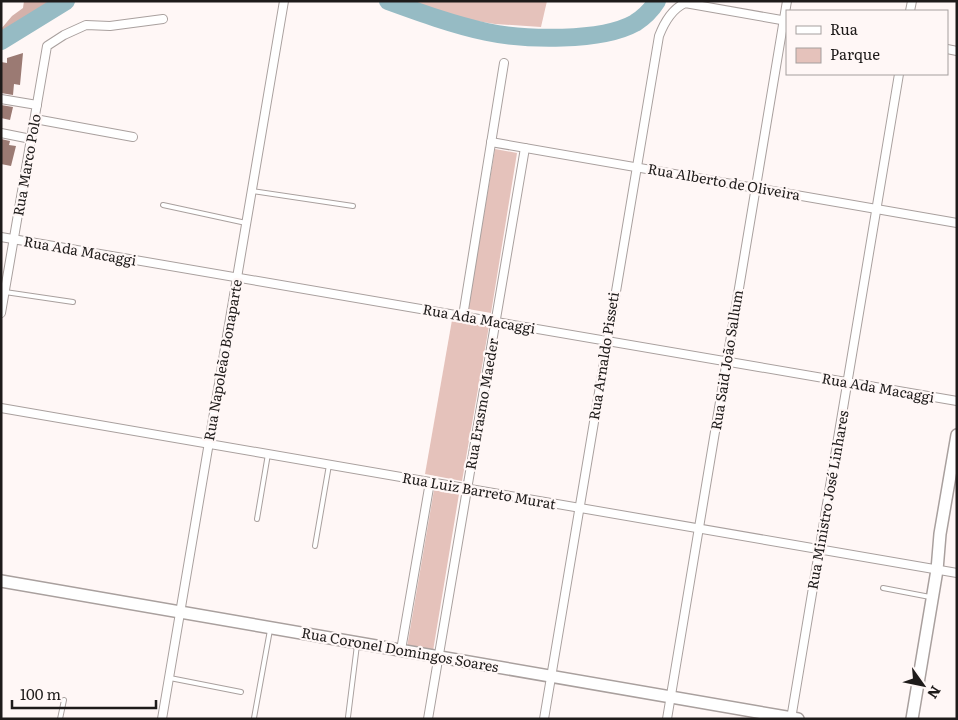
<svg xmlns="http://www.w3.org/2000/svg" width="958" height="720" font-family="Literata,serif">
<rect width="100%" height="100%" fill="#fff7f6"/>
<g fill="#e5c2bb">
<polygon points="407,1 547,1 541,27 495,24 440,15"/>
<polygon points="495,149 517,153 491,313 468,309"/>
<polygon points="452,320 489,326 462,481 425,474"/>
<polygon points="434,490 459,494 433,651 407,647"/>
</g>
<polygon fill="#d4b1aa" points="24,1 60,1 12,33 1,32 1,29 12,16 23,8"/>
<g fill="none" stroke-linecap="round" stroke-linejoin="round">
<g stroke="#96bbc4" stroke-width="18">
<path d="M388,1C421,13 454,25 487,32C525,40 601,42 635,23C643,18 652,9 657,1"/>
<polyline points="1,41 66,1"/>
</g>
</g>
<g fill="#9b7a73">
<polygon points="23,53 20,85 14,84 13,95 1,93 1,62 7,63 7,58"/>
<polygon points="1,105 13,107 10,120 1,118"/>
<polygon points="1,139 10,141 9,145 16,146 11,166 1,164"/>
</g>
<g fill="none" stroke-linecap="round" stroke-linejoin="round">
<g stroke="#a9a09e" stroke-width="6">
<g id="lane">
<polyline points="252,191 353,206"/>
<polyline points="163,205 246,223"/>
<polyline points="5,292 73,302"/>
<polyline points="257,519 268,454"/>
<polyline points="315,546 329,465"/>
<polyline points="883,588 930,597"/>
<polyline points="170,678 241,692"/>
<polyline points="348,717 357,645"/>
<polyline points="254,718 270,630"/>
<polyline points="60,719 64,700"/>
</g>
</g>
<g stroke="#a9a09e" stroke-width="10">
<g id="street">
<polyline points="910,11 912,1"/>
<polyline points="947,49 957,51"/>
<polyline points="1,99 37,105"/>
<polyline points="35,119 133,137"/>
<polyline points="1,133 31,139"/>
<polyline points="491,142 957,223"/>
<polyline points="1,237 957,401"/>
<polyline points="1,313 47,46 64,35 86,25 110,26 163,19"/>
<polyline points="463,316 504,63"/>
<polyline points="1,408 957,573"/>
<polyline points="401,650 430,482"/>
<polyline points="162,719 284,1"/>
<polyline points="428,719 525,148"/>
<path d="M544,719L659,36C664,23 672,9 685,3L787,21"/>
<polyline points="667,719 787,1"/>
<polyline points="791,719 899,74"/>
</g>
</g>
<g stroke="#a9a09e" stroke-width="14">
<g id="secondary">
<polyline points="1,581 798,719"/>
<polyline points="912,719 937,570 940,534 957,435"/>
</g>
</g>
<use href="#lane" stroke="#fff" stroke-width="4"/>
<use href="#street" stroke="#fff" stroke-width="8"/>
<use href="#secondary" stroke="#fff" stroke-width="11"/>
</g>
<g text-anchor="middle" stroke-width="4.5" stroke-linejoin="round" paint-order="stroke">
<g font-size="14" fill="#1e1b1a" stroke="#fff7f6">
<text transform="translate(27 165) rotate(-80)" y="5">Rua Marco Polo</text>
<text transform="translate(724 182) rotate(10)" y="5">Rua Alberto de Oliveira</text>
<text transform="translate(80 251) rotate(10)" y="5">Rua Ada Macaggi</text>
<text transform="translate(479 319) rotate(10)" y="5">Rua Ada Macaggi</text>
<text transform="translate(604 356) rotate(-81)" y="5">Rua Arnaldo Pisseti</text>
<text transform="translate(223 360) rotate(-80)" y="5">Rua Napoleão Bonaparte</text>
<text transform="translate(727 360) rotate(-81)" y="5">Rua Said João Sallum</text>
<text transform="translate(878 388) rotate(10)" y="5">Rua Ada Macaggi</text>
<text transform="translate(482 404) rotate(-80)" y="5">Rua Erasmo Maeder</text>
<text transform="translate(479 491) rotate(10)" y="5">Rua Luiz Barreto Murat</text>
<text transform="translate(828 500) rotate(-80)" y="5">Rua Ministro José Linhares</text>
<text transform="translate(400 650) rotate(10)" y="5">Rua Coronel Domingos Soares</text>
</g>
</g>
<rect width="958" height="720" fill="none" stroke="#1e1b1a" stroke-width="5"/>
<rect x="786" y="10" width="162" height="65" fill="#fff7f6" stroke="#a59f9e"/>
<rect x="796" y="26" width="25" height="8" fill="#ffffff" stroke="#a59f9e"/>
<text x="830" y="35" font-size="15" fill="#1e1b1a">Rua</text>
<rect x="796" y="48" width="25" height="15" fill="#e5c2bb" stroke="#a59f9e"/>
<text x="830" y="60" font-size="15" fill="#1e1b1a">Parque</text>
<g transform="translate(923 685) rotate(123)" stroke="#fff7f6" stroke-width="4" paint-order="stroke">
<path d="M0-4L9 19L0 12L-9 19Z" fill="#1e1b1a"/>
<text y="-8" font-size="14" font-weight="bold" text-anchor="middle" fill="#1e1b1a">N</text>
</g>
<path d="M12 700v8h144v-8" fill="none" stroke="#1e1b1a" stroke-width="2.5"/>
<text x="20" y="700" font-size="15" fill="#1e1b1a" stroke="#fff7f6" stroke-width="4" paint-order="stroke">100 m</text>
</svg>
